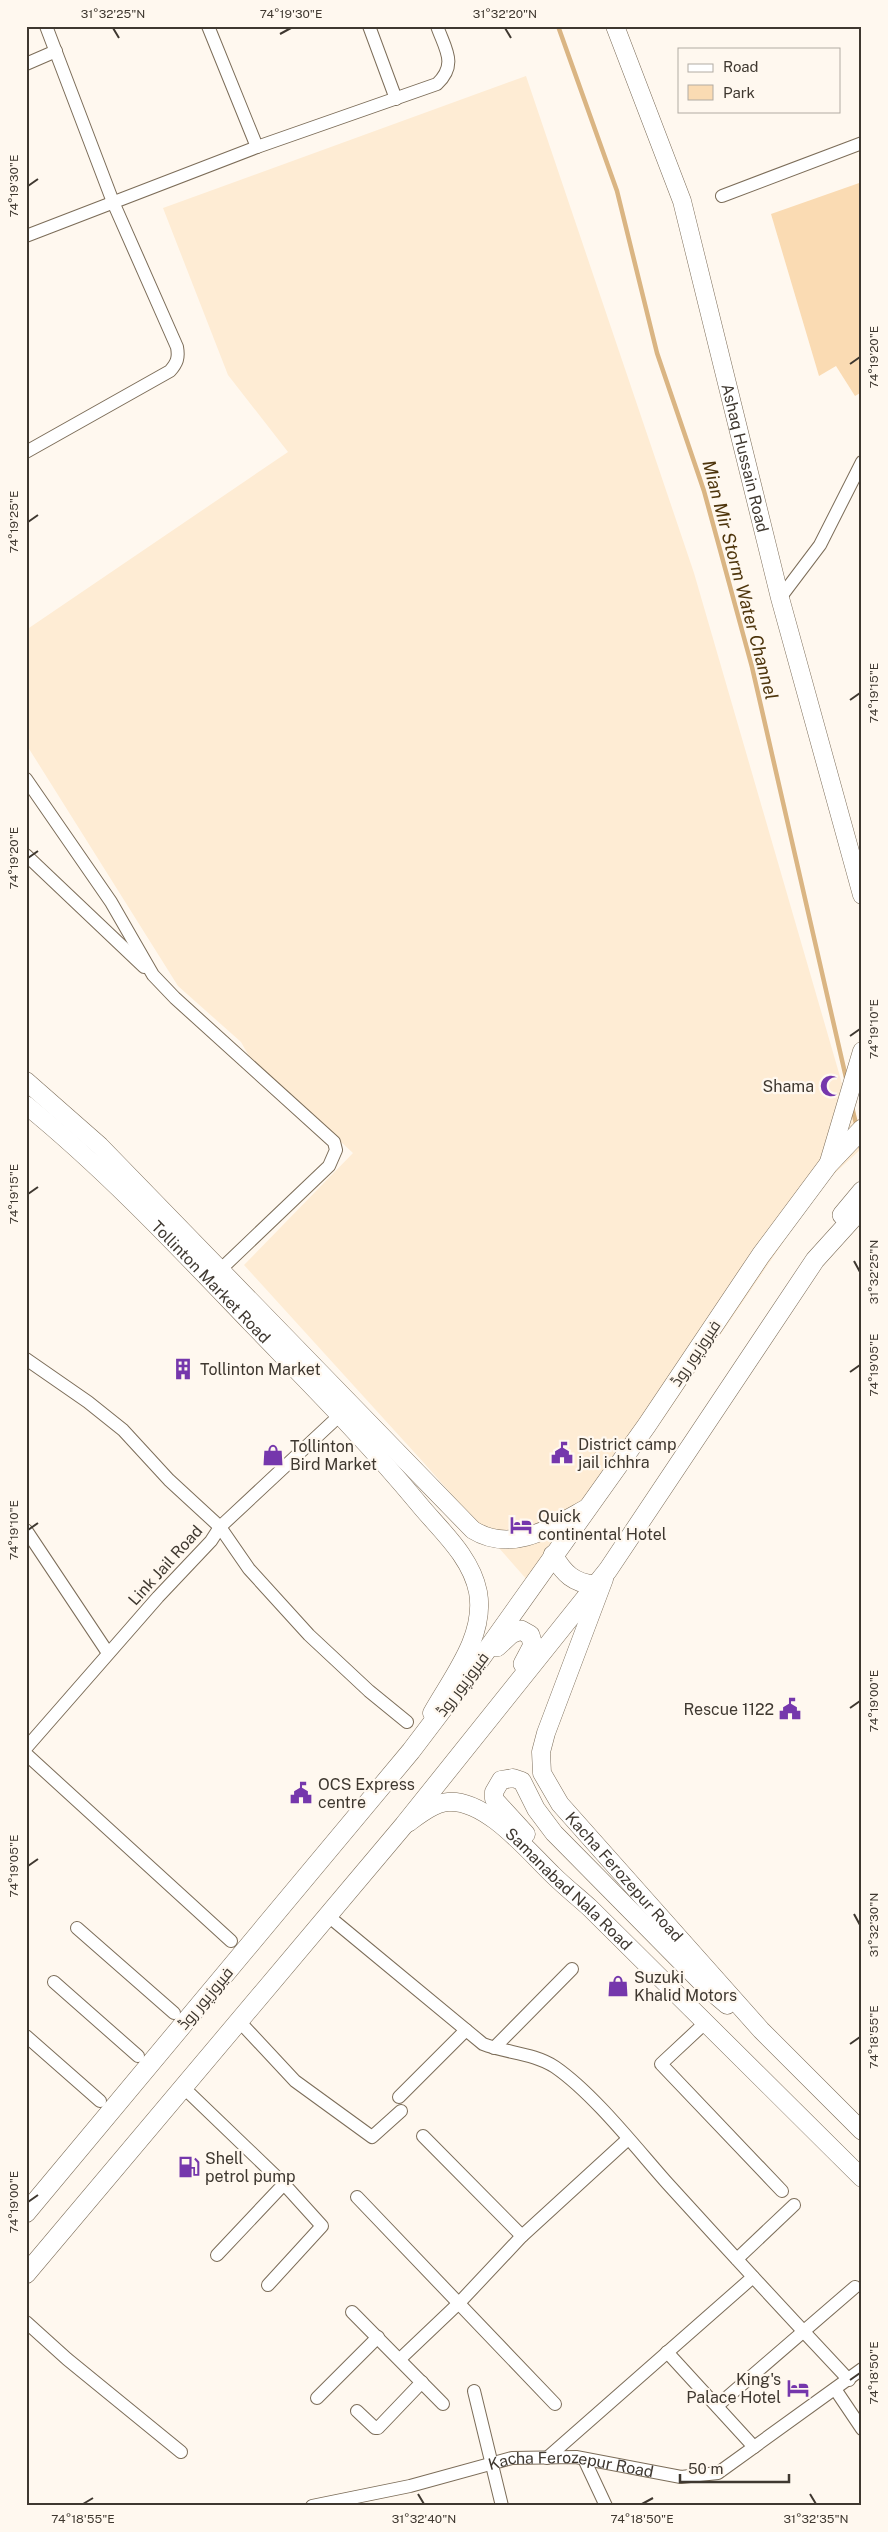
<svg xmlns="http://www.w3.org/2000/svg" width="888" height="2532" font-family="'Public Sans',Cairo,sans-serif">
<rect width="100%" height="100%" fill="#fff8ef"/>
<polygon fill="#feecd4" points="526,76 694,573 861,1149 822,1185 661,1422 535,1589 424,1463 244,1265 353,1153 250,1058 241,1042 178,986 26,744 26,630 288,452 228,375 163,208"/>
<polygon fill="#fadbb3" points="862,182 862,392 855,396 836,366 819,376 771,214"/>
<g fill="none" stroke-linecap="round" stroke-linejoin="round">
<g stroke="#dab583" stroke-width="4.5">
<polyline points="558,26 617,191 657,353 704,491 752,667 847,1082"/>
<polyline points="852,1107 857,1128"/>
<polyline points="859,1141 862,1152"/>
</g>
<g stroke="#7c6d59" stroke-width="14">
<g id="street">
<polyline points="208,26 257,147"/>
<polyline points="369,26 396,99"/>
<polyline points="26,64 56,51"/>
<polyline points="722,196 862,143"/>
<path d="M26,236L257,147L437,84C458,64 445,49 437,26"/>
<path d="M26,452L170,371C177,363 179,358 177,347L113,202L46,26"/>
<polyline points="780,598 820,545 862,462"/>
<polyline points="26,779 111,902 153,975 175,998 334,1142 336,1150 329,1166 221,1269"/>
<polyline points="26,855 144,967"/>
<polyline points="26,1359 88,1402 123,1430 169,1480 220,1527 249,1569 309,1635 369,1691 407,1722"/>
<polyline points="26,1530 108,1653"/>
<polyline points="26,1748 158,1597 211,1541 220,1527 339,1416"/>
<polyline points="26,1754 231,1941"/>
<path d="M327,1915L483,2044C506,2053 534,2053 555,2067C594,2094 636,2148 668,2184C728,2250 788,2315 849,2380"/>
<polyline points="77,1928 174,2013"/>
<polyline points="54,1982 138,2056"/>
<polyline points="239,2021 295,2081 372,2137 401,2111"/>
<polyline points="705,2023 661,2064 782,2191"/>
<polyline points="26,2036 100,2101"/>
<polyline points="494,2048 572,1969"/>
<polyline points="183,2087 284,2184 322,2226 268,2285"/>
<polyline points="399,2097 466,2030"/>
<polyline points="423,2136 522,2236"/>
<polyline points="357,2197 555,2404"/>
<polyline points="217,2255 284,2184"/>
<polyline points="737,2259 794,2205"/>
<polyline points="352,2312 443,2404"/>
<polyline points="26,2322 67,2359 181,2452"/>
<polyline points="667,2352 754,2447"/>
<polyline points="400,2359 460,2302 522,2236 628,2139"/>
<polyline points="835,2389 862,2429"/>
<polyline points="474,2391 502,2506"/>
<polyline points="317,2398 378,2337"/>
<polyline points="717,2406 855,2287"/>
<polyline points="357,2411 375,2428 378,2428 422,2382"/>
<polyline points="547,2458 753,2277"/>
<polyline points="584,2459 606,2506"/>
<path id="s1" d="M312,2506L410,2486L512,2458L576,2457L681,2477L718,2473L862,2369"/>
</g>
</g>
<g stroke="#7c6d59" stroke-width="19">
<g id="secondary">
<path id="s2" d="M615,26L682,201L780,598L862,895"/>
<path d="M26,1081L100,1146L473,1530C512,1554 552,1527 587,1508"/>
<path id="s3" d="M26,1105C107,1171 179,1248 251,1323C308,1382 366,1440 418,1503C440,1530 471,1556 478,1592C486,1636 452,1677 432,1713"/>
<polyline points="828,1165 862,1051"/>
<path id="s4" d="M604,1579L546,1733L541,1752L542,1773L560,1804L761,2030L862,2131"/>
<path id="s5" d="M408,1823C419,1815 434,1803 448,1802C486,1799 528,1851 553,1875C564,1886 578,1897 590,1908L862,2178"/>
<polyline points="526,1834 494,1799 494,1792 501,1780 513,1778 522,1781 536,1809 554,1833 707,1988 727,2005"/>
</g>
</g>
<g stroke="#7c6d59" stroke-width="20">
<g id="primary">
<polyline points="842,1215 862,1191"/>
<path d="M553,1555C564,1574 574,1583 595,1585"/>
<polyline points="497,1647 511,1634 521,1630 530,1635 533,1645 523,1664"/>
<polyline points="26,2213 411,1751 474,1668 647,1425 761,1255 828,1165 862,1129"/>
<polyline points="26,2274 404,1825 608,1570 815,1260 862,1208"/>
</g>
</g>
<use href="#street" stroke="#fff" stroke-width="12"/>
<use href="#secondary" stroke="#fff" stroke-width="18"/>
<use href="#primary" stroke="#fff" stroke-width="19"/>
</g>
<path fill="none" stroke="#3f3830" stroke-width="2" d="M113,28L119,38M505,28L511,38M280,34L291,28M28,186L38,179M850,364L860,357M28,522L38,515M850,700L860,693M28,858L38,851M850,1036L860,1029M28,1194L38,1187M854,1261L860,1272M850,1372L860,1365M28,1530L38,1523M850,1708L860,1701M28,1866L38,1859M854,1914L860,1925M850,2044L860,2037M28,2202L38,2195M850,2380L860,2373M418,2494L424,2504M810,2494L816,2504M83,2504L93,2498M642,2504L653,2498"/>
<defs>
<g id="mosque-bare" transform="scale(1.725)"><path d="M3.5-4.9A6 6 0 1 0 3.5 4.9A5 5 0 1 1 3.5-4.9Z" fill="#7537ac" stroke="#fff8ef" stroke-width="2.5" paint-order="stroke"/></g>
<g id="building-bare" transform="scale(1.725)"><path d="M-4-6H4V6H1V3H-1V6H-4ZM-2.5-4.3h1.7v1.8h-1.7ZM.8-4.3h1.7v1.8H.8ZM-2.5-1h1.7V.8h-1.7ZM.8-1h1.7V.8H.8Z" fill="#7537ac" stroke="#fff8ef" stroke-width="2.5" paint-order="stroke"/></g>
<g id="civic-bare" transform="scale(1.725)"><path d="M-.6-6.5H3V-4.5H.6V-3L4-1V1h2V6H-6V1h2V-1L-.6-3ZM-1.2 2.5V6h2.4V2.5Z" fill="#7537ac" stroke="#fff8ef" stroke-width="2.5" paint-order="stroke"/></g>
<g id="shop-bare" transform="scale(1.725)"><path d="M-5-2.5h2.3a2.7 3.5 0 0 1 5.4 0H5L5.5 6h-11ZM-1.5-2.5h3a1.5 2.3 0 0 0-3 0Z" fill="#7537ac" stroke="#fff8ef" stroke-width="2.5" paint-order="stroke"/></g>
<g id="hotel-bare" transform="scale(1.725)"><path d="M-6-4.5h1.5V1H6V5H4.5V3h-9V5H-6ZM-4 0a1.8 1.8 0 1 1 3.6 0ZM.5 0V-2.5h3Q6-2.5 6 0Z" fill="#7537ac" stroke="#fff8ef" stroke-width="2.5" paint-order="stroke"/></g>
<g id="fuel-bare" transform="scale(1.725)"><path d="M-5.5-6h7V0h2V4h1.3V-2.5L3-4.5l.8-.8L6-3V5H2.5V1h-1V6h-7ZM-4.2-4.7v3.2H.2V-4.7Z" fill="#7537ac" stroke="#fff8ef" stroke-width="2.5" paint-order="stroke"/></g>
</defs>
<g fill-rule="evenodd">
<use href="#mosque-bare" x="831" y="1086"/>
<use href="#building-bare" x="183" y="1369"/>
<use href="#civic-bare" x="562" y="1453"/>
<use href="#shop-bare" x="273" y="1455"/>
<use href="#hotel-bare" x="521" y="1525"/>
<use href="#civic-bare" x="790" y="1709"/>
<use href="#civic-bare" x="301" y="1793"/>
<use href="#shop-bare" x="618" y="1986"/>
<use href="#fuel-bare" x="189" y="2167"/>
<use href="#hotel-bare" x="798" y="2388"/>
</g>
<g text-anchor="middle" stroke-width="4.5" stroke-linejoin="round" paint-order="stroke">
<g font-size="16" fill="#3f3830" stroke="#fff8ef">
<text dy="6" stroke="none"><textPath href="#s2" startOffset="452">Ashaq Hussain Road</textPath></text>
<text dy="6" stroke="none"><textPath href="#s3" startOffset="256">Tollinton Market Road</textPath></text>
<text transform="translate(695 1353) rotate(-56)" y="6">فیروزپور روڈ</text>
<text transform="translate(165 1565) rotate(-48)" y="6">Link Jail Road</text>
<text transform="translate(462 1684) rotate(-53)" y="6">فیروزپور روڈ</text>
<text dy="6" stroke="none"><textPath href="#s4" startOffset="338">Kacha Ferozepur Road</textPath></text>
<text dy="6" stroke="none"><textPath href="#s5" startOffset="198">Samanabad Nala Road</textPath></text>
<text transform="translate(205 1998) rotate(-50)" y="6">فیروزپور روڈ</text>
<text dy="6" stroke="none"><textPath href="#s1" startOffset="265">Kacha Ferozepur Road</textPath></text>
</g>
<g font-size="16" fill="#3f3830" stroke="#fff8ef" text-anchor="start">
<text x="814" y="1092" text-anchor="end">Shama</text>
<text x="200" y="1375">Tollinton Market</text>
<text x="578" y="1450">District camp<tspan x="578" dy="18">jail ichhra</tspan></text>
<text x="290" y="1452">Tollinton<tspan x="290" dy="18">Bird Market</tspan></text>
<text x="538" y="1522">Quick<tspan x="538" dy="18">continental Hotel</tspan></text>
<text x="774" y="1715" text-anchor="end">Rescue 1122</text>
<text x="318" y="1790">OCS Express<tspan x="318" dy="18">centre</tspan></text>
<text x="634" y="1983">Suzuki<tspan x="634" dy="18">Khalid Motors</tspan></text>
<text x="205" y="2164">Shell<tspan x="205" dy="18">petrol pump</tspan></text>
<text x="781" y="2385" text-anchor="end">King's<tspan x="781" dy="18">Palace Hotel</tspan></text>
</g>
<g font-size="18" font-style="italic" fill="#4e350c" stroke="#fff8ef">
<text transform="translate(740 580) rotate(75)" y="6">Mian Mir Storm Water Channel</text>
</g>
</g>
<rect width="888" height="2532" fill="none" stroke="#fff8ef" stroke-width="55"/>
<rect x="678" y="48" width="162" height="65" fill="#fff8ef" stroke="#b2aba3"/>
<rect x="688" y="64" width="25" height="8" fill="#ffffff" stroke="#b2aba3"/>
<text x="723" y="72" font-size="15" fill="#3f3830">Road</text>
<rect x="688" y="85" width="25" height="15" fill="#fadbb3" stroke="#b2aba3"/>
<text x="723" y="98" font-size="15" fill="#3f3830">Park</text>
<path d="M680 2474v8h109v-8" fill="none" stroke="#3f3830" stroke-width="2.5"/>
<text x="688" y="2474" font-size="15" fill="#3f3830" stroke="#fff8ef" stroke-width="4" paint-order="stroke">50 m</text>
<rect x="28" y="28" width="832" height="2476" fill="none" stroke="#3f3830" stroke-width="2"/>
<g font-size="12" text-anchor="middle" fill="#3f3830">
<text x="113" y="18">31°32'25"N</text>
<text x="291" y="18">74°19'30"E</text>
<text x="505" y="18">31°32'20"N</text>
<text transform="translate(14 186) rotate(-90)" y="4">74°19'30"E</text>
<text transform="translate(874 357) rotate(-90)" y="4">74°19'20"E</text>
<text transform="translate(14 522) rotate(-90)" y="4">74°19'25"E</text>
<text transform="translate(874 693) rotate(-90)" y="4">74°19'15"E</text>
<text transform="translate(14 858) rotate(-90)" y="4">74°19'20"E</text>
<text transform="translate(874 1029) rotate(-90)" y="4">74°19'10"E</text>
<text transform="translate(14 1194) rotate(-90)" y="4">74°19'15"E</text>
<text transform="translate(874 1272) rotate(-90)" y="4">31°32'25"N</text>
<text transform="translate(874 1365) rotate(-90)" y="4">74°19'05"E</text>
<text transform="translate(14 1530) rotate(-90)" y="4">74°19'10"E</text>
<text transform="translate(874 1701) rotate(-90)" y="4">74°19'00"E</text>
<text transform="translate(14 1866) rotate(-90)" y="4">74°19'05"E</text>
<text transform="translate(874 1925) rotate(-90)" y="4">31°32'30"N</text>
<text transform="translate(874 2037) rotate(-90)" y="4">74°18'55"E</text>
<text transform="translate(14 2202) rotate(-90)" y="4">74°19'00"E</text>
<text transform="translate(874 2373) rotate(-90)" y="4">74°18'50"E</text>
<text x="83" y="2523">74°18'55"E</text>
<text x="424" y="2523">31°32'40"N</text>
<text x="642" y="2523">74°18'50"E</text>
<text x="816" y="2523">31°32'35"N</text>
</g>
</svg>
